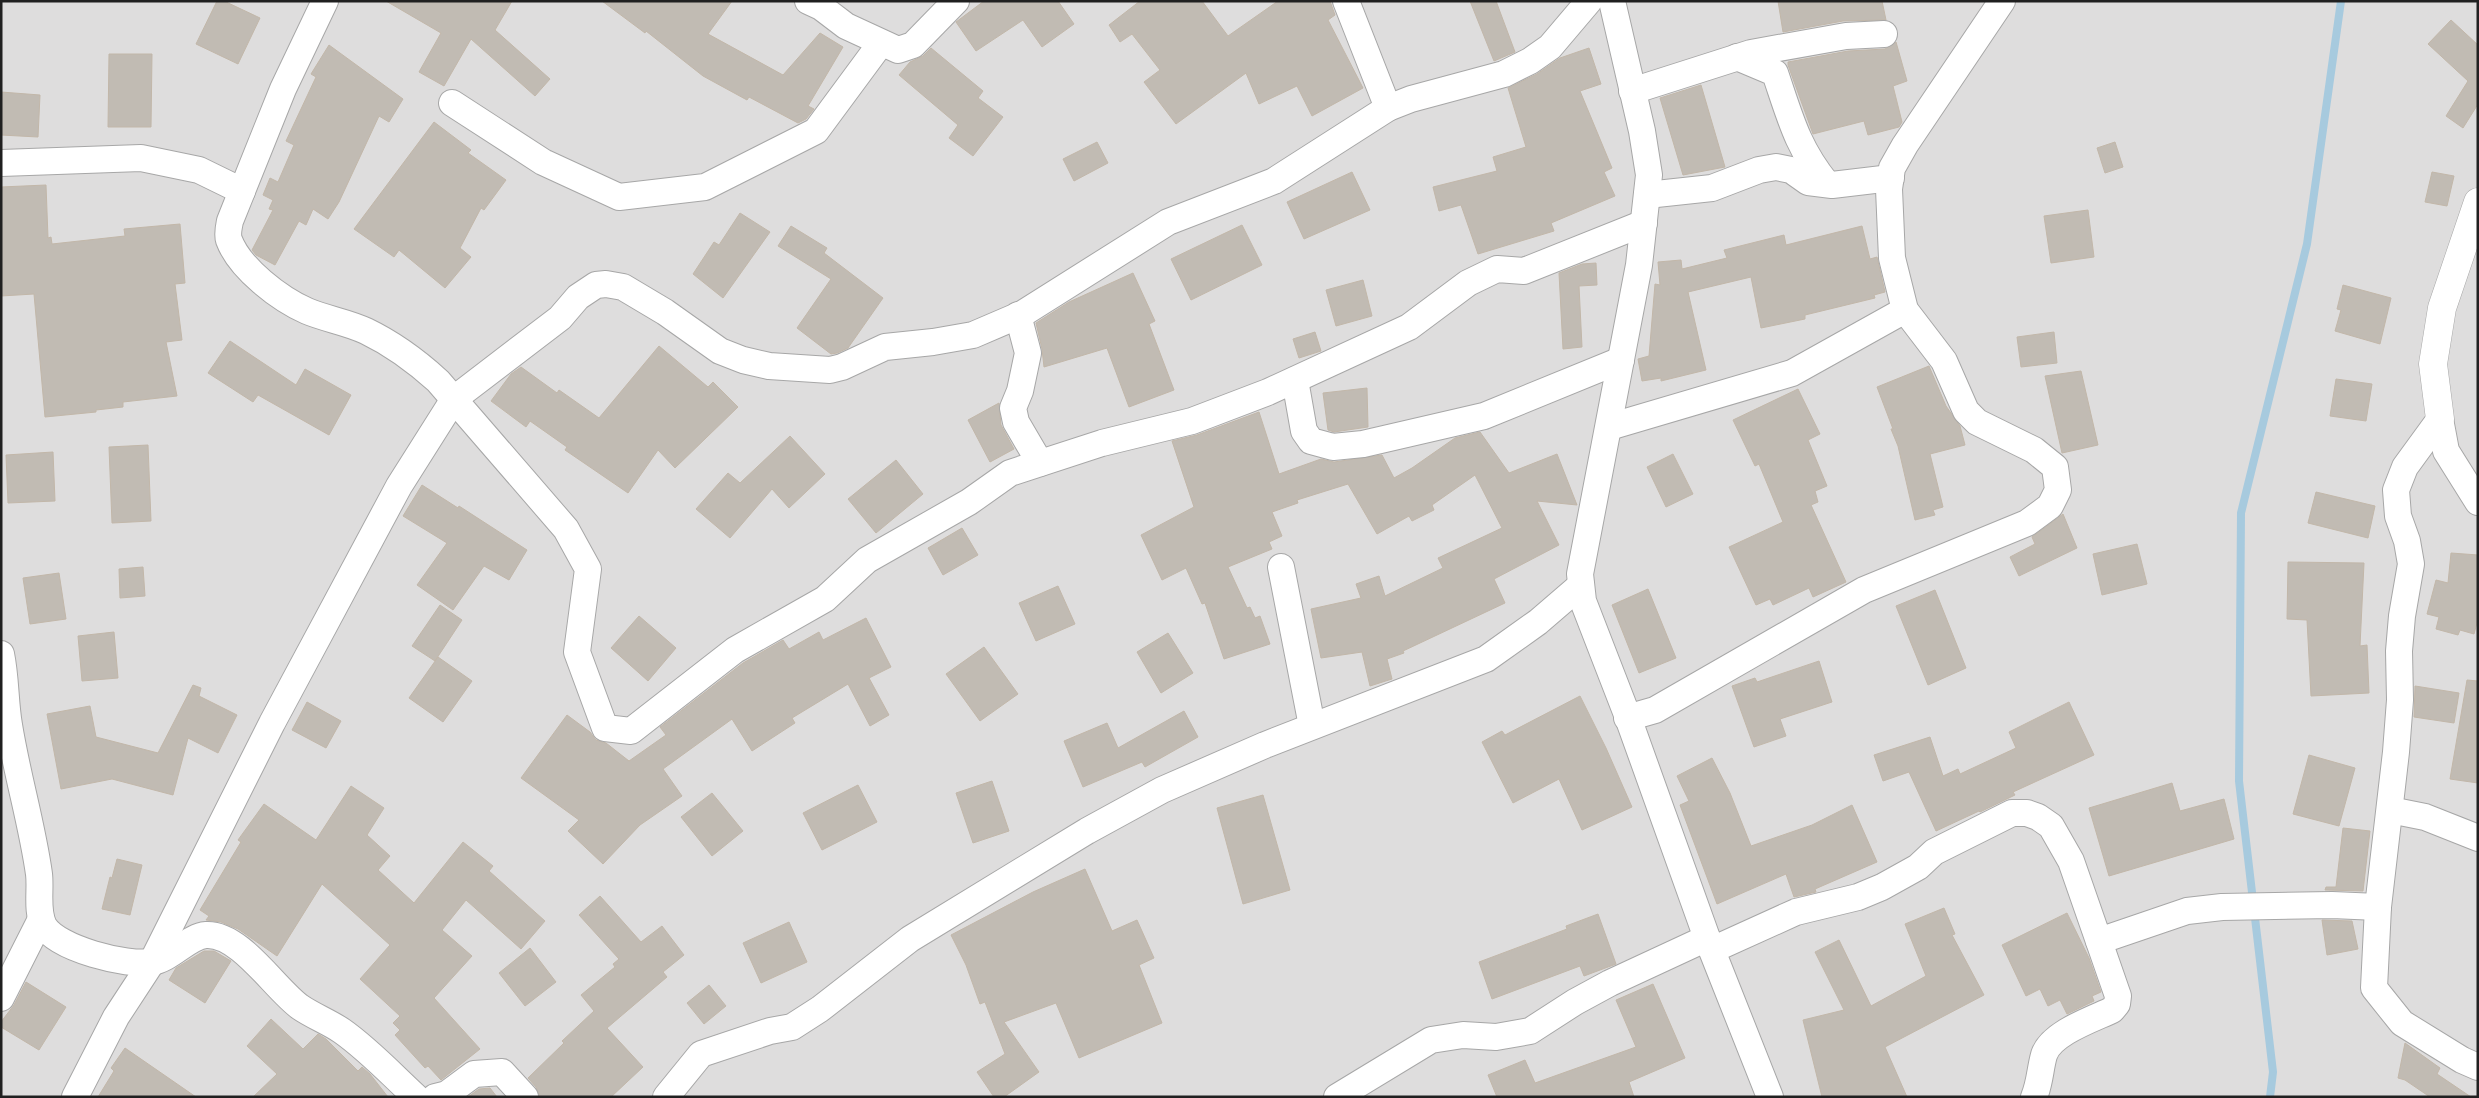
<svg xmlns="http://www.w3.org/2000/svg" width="2479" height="1098" font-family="'Golos Text',sans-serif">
<rect width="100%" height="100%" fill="#f0eee6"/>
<rect fill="#dedddd" x="1" y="1" width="2477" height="1096"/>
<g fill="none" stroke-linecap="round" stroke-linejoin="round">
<polyline stroke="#a7cade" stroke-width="8" points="2270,1097 2273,1072 2239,781 2241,513 2307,244 2341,1"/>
</g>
<g fill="#c1bbb3" stroke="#c2b7a9">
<polygon points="217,1 224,1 260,18 238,64 196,44"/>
<polygon points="386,1 512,1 495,30 550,79 535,96 471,39 444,86 419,72 441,33"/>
<polygon points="602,1 732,1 708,34 783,75 820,33 843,47 808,106 814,109 806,119 798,123 749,97 747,100 703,76 646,31 645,33"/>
<polygon points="984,1 1058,1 1074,24 1042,47 1023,20 976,51 956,22"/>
<polygon points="1140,1 1202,1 1228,36 1278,1 1330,1 1335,15 1328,20 1363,88 1312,116 1297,86 1259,104 1246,73 1176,124 1144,82 1160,70 1132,34 1120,42 1109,25"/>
<polygon points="1470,1 1496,1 1515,52 1494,61"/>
<polygon points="1778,1 1882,1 1886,20 1843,21 1783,32"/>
<polygon points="2451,20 2478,45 2478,104 2463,128 2446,116 2468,81 2428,44"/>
<polygon points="1896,42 1907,81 1893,86 1902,122 1899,127 1868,135 1864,121 1813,134 1788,65 1788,62 1848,51 1885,49"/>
<polygon points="329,45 403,99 389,122 379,116 339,202 328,219 313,209 306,225 299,221 275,265 256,255 252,250 273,210 269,209 273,200 263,195 270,178 278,182 294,145 286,141 316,77 311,74"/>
<polygon points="931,48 983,91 978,98 1003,117 973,156 949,138 958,125 899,75 910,62 923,56"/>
<polygon points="1589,48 1601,84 1580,91 1612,168 1604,172 1615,196 1551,223 1554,231 1478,254 1461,205 1439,211 1433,187 1497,171 1493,157 1526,147 1508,88 1537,74 1560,58"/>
<polygon points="109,54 152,54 151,127 108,127"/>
<polygon points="1701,85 1725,167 1683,175 1660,98"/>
<polygon points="1,92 40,95 38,137 1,135"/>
<polygon points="434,122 471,150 468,153 506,180 484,210 481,208 460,248 471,257 445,288 399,250 394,257 354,229"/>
<polygon points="1097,142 1108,163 1074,181 1063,159"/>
<polygon points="2115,142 2123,167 2105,173 2097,148"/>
<polygon points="1352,172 1370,210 1304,239 1287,202"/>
<polygon points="2432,172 2454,176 2447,206 2425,202"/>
<polygon points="46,185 48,238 51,237 52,244 125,236 124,229 180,224 185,283 175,284 182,340 166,342 177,396 123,402 123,407 96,410 96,412 45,417 34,294 1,296 1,187"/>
<polygon points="2088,210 2094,257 2051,263 2044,216"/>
<polygon points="740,213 770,232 723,298 693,274 714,242 719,245"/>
<polygon points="1242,225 1262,265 1191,300 1171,259"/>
<polygon points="791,226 827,248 824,253 883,298 848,348 837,353 831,354 797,328 831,279 778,246"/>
<polygon points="1862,226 1870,259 1877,257 1885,292 1874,295 1875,298 1805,315 1805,319 1761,328 1751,277 1688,292 1706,370 1661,381 1661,378 1642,381 1638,359 1649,356 1655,284 1660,285 1658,262 1681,260 1682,269 1727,258 1724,250 1784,235 1786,245"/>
<polygon points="1596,263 1597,285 1579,286 1582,347 1563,349 1559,273 1582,264"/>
<polygon points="1133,273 1155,321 1149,324 1174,390 1129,407 1107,348 1044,367 1042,349 1036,323 1069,302"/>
<polygon points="1363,280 1372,316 1336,326 1326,290"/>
<polygon points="2343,285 2391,298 2380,344 2335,331 2341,310 2337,309"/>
<polygon points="1315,332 1321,351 1299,358 1293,339"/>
<polygon points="2054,332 2057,363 2021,367 2017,337"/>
<polygon points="230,341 296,385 305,369 351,395 329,435 258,395 253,402 208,373"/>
<polygon points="659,346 708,387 713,382 738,407 675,468 658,450 628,493 565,450 567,447 530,421 526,427 491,401 511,374 521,367 557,393 559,390 599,418"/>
<polygon points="1929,366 1946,406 1960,426 1965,445 1930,454 1943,507 1933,510 1935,515 1915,520 1898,446 1891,429 1893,429 1877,387"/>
<polygon points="2081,371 2098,445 2062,453 2045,376"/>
<polygon points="2336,379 2372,384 2366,421 2330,416"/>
<polygon points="1367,388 1368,427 1334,432 1328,430 1323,393"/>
<polygon points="1798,389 1820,434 1808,440 1827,486 1815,491 1818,502 1811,505 1846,582 1813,597 1809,588 1773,605 1770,599 1756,605 1729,547 1783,522 1759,464 1755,466 1733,420"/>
<polygon points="999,403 1001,425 1014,449 990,462 968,420"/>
<polygon points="1259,412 1279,474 1321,459 1334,462 1382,455 1394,478 1412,468 1455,438 1480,432 1509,473 1557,454 1577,505 1537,501 1559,545 1494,579 1505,603 1403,651 1404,653 1387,659 1392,679 1370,686 1362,652 1321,658 1311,609 1361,598 1356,584 1379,576 1385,596 1443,568 1438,558 1502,528 1475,475 1432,505 1434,510 1412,521 1409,516 1377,534 1348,484 1297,500 1298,503 1272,512 1282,536 1269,542 1272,549 1228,567 1247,608 1250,607 1255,618 1260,616 1270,644 1224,659 1205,603 1202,604 1186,568 1162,580 1141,535 1194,507 1172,441 1197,435"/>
<polygon points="790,436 825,474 789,508 772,489 730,538 696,509 728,473 740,483"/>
<polygon points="148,445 151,521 112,523 109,447"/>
<polygon points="53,452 55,501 8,503 6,455"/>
<polygon points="1673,454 1693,494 1666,507 1647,467"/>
<polygon points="896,460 923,494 876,533 848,499"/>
<polygon points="422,485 458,508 459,506 527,550 509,580 484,566 453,610 417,585 447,543 403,516"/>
<polygon points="2316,492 2375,506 2368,538 2308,523"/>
<polygon points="2063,514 2077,548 2019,576 2010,557 2035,544 2032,537"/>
<polygon points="962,528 978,555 943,575 928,548"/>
<polygon points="2137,544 2147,584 2102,595 2093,554"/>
<polygon points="2451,553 2478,555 2478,619 2474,634 2460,630 2458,635 2436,629 2439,617 2427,614 2436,580 2448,583"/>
<polygon points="2288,562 2364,563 2360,646 2367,645 2369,693 2311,696 2307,620 2287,619"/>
<polygon points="143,567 145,596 120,598 119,569"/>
<polygon points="59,573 66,619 30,624 23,578"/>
<polygon points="1058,586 1075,624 1036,641 1019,603"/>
<polygon points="1648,589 1676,658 1639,673 1612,605"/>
<polygon points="1935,590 1966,668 1928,685 1896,606"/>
<polygon points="440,605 462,620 435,661 412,646"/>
<polygon points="639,616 676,648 648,681 611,648"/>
<polygon points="866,618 891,667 869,678 889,715 870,726 848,684 792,718 795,723 752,751 732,719 663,769 682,796 640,825 603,864 568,831 579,820 521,778 567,715 590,732 596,740 606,743 629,761 666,735 660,727 743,663 783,640 789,649 819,632 823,640"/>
<polygon points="114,632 118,678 82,681 78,636"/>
<polygon points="1168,633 1193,673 1161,693 1137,652"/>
<polygon points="984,647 1018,694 980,721 946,674"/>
<polygon points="438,657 472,681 443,722 409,698"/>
<polygon points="1819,661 1832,702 1780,719 1786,736 1754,747 1732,686 1755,678 1757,682"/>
<polygon points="2467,680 2478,681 2478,783 2450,779"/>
<polygon points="193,685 201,688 199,696 237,715 218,753 188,738 173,795 112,779 61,789 47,714 90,706 96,737 158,753"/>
<polygon points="2415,686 2459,693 2454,723 2414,717"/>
<polygon points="1580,696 1606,748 1632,807 1582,830 1559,779 1513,803 1482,742 1502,731 1505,735"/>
<polygon points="307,702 341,721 326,748 292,730"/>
<polygon points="2069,702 2094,755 2013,792 2015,795 1980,812 1979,811 1936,831 1909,772 1883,781 1874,755 1930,737 1943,776 1958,769 1960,774 2016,748 2009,732"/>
<polygon points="1184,711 1198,737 1145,767 1142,762 1083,787 1064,741 1107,723 1118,748"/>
<polygon points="2309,755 2355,768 2339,826 2293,814"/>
<polygon points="1712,758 1730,793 1751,846 1812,825 1852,805 1877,862 1815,889 1816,892 1794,897 1786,874 1717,904 1680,805 1689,801 1677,776"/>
<polygon points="992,781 1009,831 973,843 956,793"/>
<polygon points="2172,783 2180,811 2224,799 2234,839 2109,876 2089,808"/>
<polygon points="858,785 877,822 822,850 803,813"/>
<polygon points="351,786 384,808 367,835 390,856 378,870 414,903 463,842 493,866 489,871 545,921 521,949 466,900 442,930 472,956 434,998 480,1049 441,1080 428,1066 425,1068 395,1035 400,1030 393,1023 400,1016 360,979 390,945 322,884 277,956 238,929 221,922 206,920 209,916 200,910 241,842 238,840 264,804 316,840"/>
<polygon points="712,793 743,831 712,856 681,817"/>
<polygon points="1263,795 1290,890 1243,904 1217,808"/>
<polygon points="2343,828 2370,831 2363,891 2325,890 2326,887 2336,887"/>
<polygon points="117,859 142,865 130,915 102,909 110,877 112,878"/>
<polygon points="1085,869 1112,931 1137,920 1154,958 1139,965 1162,1023 1079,1058 1056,1003 1004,1022 1039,1072 1004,1097 994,1097 977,1072 1005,1054 985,1002 980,1004 966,965 951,935 1033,892"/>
<polygon points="600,896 641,942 662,926 684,955 663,972 667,977 607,1028 643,1067 611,1097 540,1097 536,1087 528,1078 564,1043 562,1041 594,1011 581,995 615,967 613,964 619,959 579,915"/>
<polygon points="1944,908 1955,934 1952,935 1984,995 1885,1047 1907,1097 1822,1097 1803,1020 1844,1010 1815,952 1839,940 1871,1006 1926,976 1905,924"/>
<polygon points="2067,913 2089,958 2101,992 2092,996 2094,1001 2067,1014 2060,1000 2048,1006 2040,989 2026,996 2002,945"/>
<polygon points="1598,914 1616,964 1584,976 1580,966 1492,999 1479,962 1567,929 1566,926"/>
<polygon points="2322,920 2352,921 2358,949 2327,955"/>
<polygon points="789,922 807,962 761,983 743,943"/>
<polygon points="530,948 556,982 525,1006 499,973"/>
<polygon points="204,951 214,951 231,961 205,1003 169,980 176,968"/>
<polygon points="26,982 66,1007 39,1050 1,1027 1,1022 14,1005"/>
<polygon points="1653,984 1685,1058 1629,1082 1634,1097 1497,1097 1488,1075 1525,1060 1535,1083 1636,1047 1616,1000"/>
<polygon points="709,985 726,1006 704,1024 687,1003"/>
<polygon points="271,1019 303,1049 318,1034 326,1039 358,1071 362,1067 370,1074 388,1097 253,1097 277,1074 247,1046"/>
<polygon points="2405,1043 2440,1068 2437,1074 2471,1097 2430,1097 2405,1080 2398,1078"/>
<polygon points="125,1048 196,1097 98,1097 114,1071 111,1068"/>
<polygon points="490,1088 497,1097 468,1097 479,1089"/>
</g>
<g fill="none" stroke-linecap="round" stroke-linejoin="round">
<g stroke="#a7a7a7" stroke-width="28">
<g id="minor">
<path d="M325,1L283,89L230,221C229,226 227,234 229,240C240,269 280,299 307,311C326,319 347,322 366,331C393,344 415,360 438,381L566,529L588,569L577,652L605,728L631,731L735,650L825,599L867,560L969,502L1010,473L1102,443L1192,421L1268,392L1409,327L1468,283L1497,269L1524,271L1644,223"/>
<polyline points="808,1 821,7 846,26 898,50 913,45 956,1"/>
<polyline points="1346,1 1388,108"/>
<polyline points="1612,1 1642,131 1649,175 1639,265 1580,574 1583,601 1626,712 1707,938 1770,1097"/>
<path d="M1737,57L1775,73C1790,117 1797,147 1827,184"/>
<polyline points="1632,91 1751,53 1846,36 1884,34"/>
<polyline points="452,103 543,162 619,197 705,187 816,131 881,43"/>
<polyline points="1,163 141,158 199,170 242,191"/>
<polyline points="1647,195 1712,188 1759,170 1776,167 1791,170 1808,182 1832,185 1891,178"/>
<polyline points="1018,315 1028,353 1020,391 1013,408 1016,422 1040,463"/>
<polyline points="1295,380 1304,431 1311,441 1333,447 1363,444 1484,416 1621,360"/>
<polyline points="2440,419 2405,467 2396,490 2398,516 2407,541 2411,564 2402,616 2399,651 2400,700 2396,752 2378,907 2374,988 2402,1023 2462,1060 2478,1067"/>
<polyline points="2440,419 2446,451 2478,502"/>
<polyline points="1609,427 1792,373 1905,310"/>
<polyline points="1281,567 1312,726"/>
<path d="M1,654C6,678 5,702 9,725C17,775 32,824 39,874C41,890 36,911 44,926C58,949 126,966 152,962C171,959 189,936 206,935C240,933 274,988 300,1007C313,1016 329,1022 342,1031C369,1050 392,1075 416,1097"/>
<polyline points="1627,718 1655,710 1864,590 2027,523 2050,506 2058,490 2055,467 2034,450 1977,422 1966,411 1944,361 1905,310 1892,258 1889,189 1892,168 1905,145 2002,1"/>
<polyline points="2390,810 2425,817 2478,838"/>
<polyline points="2099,941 2187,911 2222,907 2332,905 2378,907"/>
<path d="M1712,950L1796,912L1858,897L1882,887L1918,867L1934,852L2012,813H2027L2038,817L2051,826L2071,861L2118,996L2117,1004L2112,1010C2093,1019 2051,1033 2044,1055C2040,1069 2040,1083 2034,1097"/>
<polyline points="1,998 41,919"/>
<polyline points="75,1097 116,1017 152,962 272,723 399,486 454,399 560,318 578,297 596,285 606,284 623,287 665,312 720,351 743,360 769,366 830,370 842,367 885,347 933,342 973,335 1022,314 1168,222 1274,181 1388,108 1411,99 1504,74 1530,61 1550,47 1589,1"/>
<polyline points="435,1097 447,1094 474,1074 502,1072 525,1097"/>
<polyline points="666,1097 701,1054 770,1031 792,1027 820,1009 910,939 1087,831 1162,790 1265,745 1486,659 1538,622 1581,585"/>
<polyline points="1337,1097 1431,1040 1463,1035 1496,1037 1530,1031 1575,1002 1610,983 1707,938"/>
</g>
</g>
<g stroke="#a7a7a7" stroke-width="29">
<polyline id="tertiary" points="2440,419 2433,364 2442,308 2478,202"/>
</g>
<use href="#minor" stroke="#fff" stroke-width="26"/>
<use href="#tertiary" stroke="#fff" stroke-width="28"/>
</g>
<rect width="2479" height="1098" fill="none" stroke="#202020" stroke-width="5"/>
</svg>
